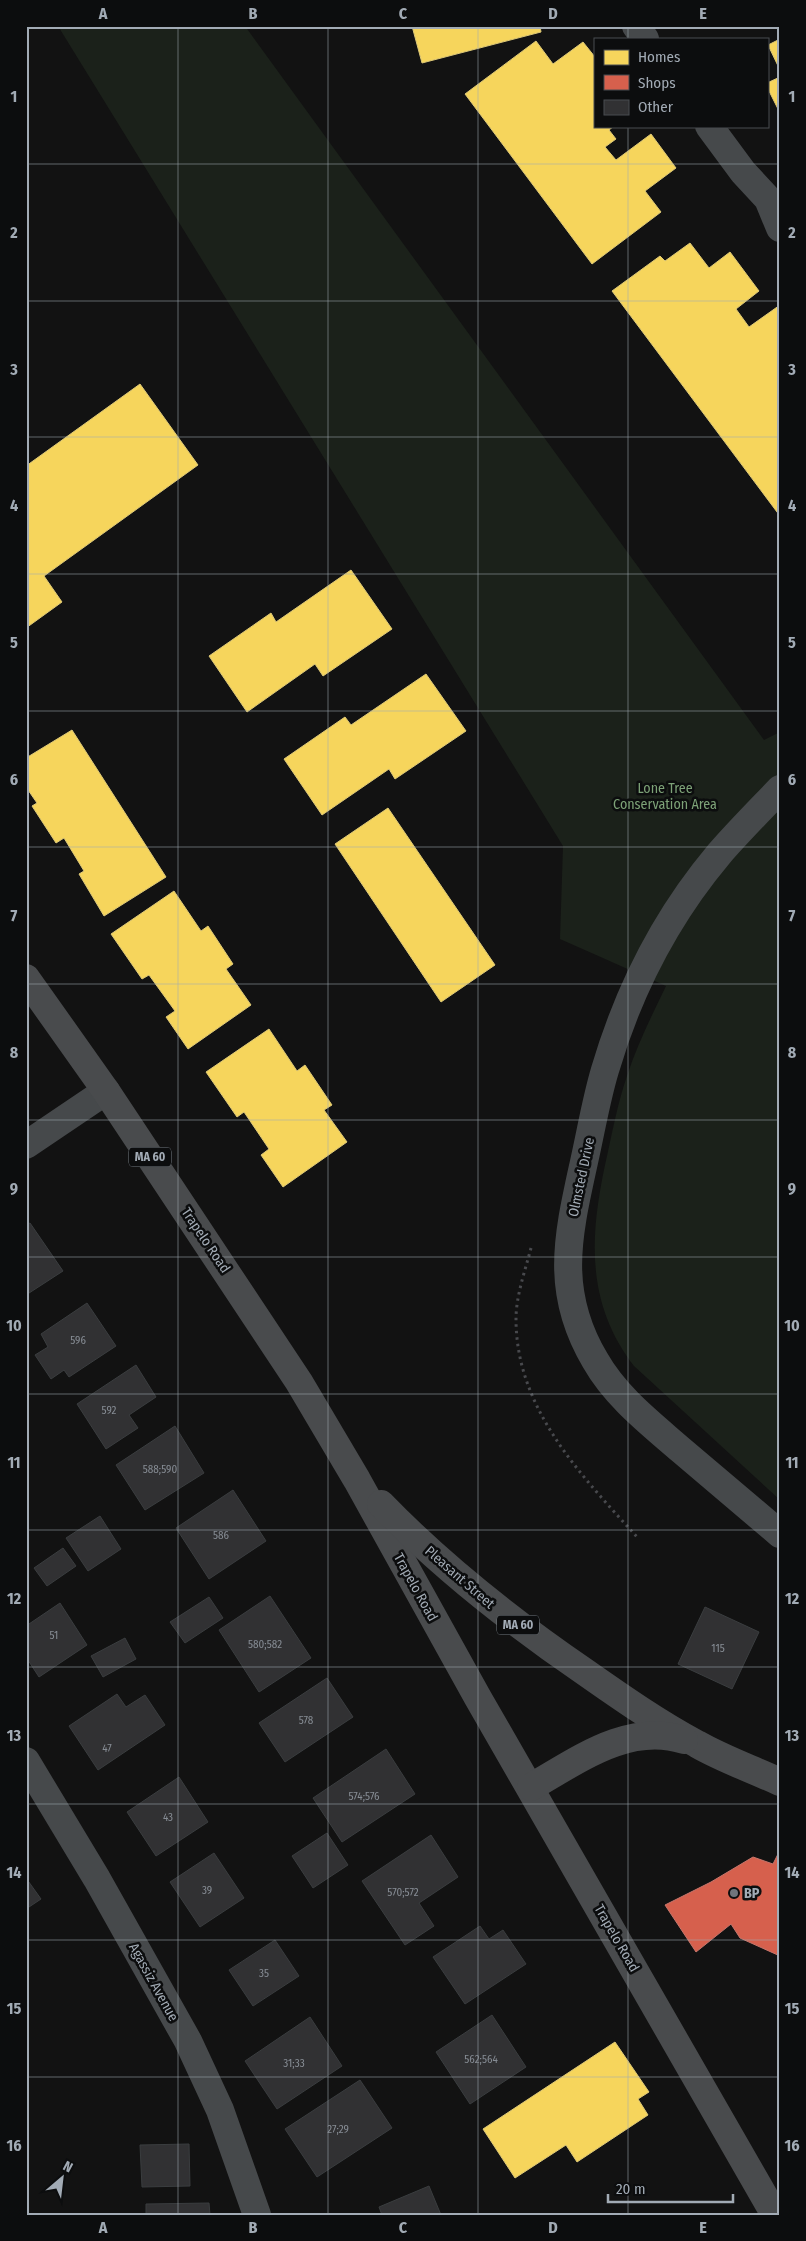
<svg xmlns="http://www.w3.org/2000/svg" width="806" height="2241" font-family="'Fira Sans Condensed',sans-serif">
<rect width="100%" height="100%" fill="#121212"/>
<path fill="#1b211a" d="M58,26H245L764,740L780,732V1500L634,1366C584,1301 590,1232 607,1156C613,1129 618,1102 627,1076C637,1045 652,1015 666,986L560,939L563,846Z"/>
<g fill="#f6d55c" stroke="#ddc877">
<polygon points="412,26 540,26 541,32 422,63"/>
<polygon points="780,39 780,70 768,45"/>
<polygon points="536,41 553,64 583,42 595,57 595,126 614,126 609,130 616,139 605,147 616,160 651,134 676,168 645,191 661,212 592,264 465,94"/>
<polygon points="780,77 780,113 767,87 767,83"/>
<polygon points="690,243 709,268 730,252 759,291 736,309 749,327 780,305 780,516 612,291 660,256 665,261"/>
<polygon points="140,384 198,465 44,576 62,602 26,628 26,466"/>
<polygon points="351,570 392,629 323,676 315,664 247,712 209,656 271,613 276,622"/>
<polygon points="426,674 466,731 395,779 389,769 322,815 284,759 345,717 351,725"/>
<polygon points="72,730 166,877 104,916 79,874 84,871 64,838 56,843 32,806 37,803 26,787 26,758"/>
<polygon points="388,808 495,965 441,1002 335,844"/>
<polygon points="174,891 201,931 208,926 233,964 226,969 251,1005 188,1049 166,1017 175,1011 149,975 142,979 111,934"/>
<polygon points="269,1029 297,1071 305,1065 332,1105 324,1110 347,1142 283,1187 261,1155 269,1149 244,1112 237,1117 206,1072"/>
<polygon points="615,2042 649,2092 638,2099 648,2115 577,2162 566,2145 515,2178 483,2129"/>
</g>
<polygon fill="#d6604d" stroke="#c6766c" points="779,1852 780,1956 740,1938 731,1924 696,1952 665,1905 711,1882 753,1857 773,1864"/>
<g fill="#313133" stroke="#3a3d3f">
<polygon points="30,1223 63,1271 26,1295 26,1225"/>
<polygon points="87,1303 116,1346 69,1377 64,1370 51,1379 35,1355 48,1347 41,1334"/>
<polygon points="136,1365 156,1397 129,1415 138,1428 106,1449 77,1404"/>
<polygon points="175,1426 204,1473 145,1510 116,1465"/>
<polygon points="233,1490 266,1541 209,1579 176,1528"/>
<polygon points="100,1516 121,1549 88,1571 66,1538"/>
<polygon points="63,1548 76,1566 47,1586 34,1568"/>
<polygon points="270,1596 311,1658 259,1692 219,1630"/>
<polygon points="209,1597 223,1618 185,1643 170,1622"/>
<polygon points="60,1603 87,1645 39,1677 26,1657 26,1626"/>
<polygon points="705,1607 759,1632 732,1689 678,1664"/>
<polygon points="125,1638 136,1659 103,1677 91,1656"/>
<polygon points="327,1678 353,1717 285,1762 259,1723"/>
<polygon points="117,1694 126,1707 145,1695 165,1725 98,1770 69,1726"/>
<polygon points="386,1749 415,1794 342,1842 313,1798"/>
<polygon points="179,1777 208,1822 156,1856 127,1812"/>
<polygon points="327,1833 348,1865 313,1888 292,1856"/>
<polygon points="431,1835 458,1877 419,1903 434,1926 405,1945 362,1881"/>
<polygon points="214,1853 244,1898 200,1927 170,1882"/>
<polygon points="26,1878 41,1899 26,1909"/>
<polygon points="480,1926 489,1939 503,1930 526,1964 465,2004 433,1957"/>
<polygon points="275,1940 299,1976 253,2006 229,1970"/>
<polygon points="492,2015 526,2067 470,2104 436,2052"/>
<polygon points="310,2017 342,2066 277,2109 245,2061"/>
<polygon points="360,2080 392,2128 317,2177 285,2129"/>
<polygon points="189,2144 190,2186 142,2187 140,2145"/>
<polygon points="429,2186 441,2215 382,2215 379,2207"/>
<polygon points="209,2203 210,2215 146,2215 146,2204"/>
</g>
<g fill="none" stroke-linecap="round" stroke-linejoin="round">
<path stroke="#48494d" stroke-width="3" stroke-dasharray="2.5 4" stroke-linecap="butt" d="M531,1248C525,1271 516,1296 516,1319C516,1409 581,1475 637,1537"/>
<g stroke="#46494b" stroke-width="28">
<polyline points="636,26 645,39"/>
<polyline points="709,126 743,172 768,199 780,228"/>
<path d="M780,789C759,811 738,832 719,854C666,917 628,992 605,1070C596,1100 591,1131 584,1162C568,1235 554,1291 595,1360C616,1397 650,1423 681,1450C714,1478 747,1506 780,1534"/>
<polyline points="26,1145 106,1091"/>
<polyline points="26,1761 97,1879 188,2041 220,2110 257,2215"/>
</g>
<g stroke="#494b4d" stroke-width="28">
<polyline points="26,978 106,1091 299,1382 357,1480 478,1698 775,2215"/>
<path d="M381,1504C443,1568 512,1622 585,1672C622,1698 658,1723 697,1744C723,1759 752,1769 780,1782"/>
<path d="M531,1787C577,1761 628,1722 684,1740"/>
</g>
</g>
<path fill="none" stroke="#a2abb5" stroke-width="1" stroke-opacity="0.55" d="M178,26V2215M328,26V2215M478,26V2215M628,26V39M628,126V2215M26,164H780M26,301H780M26,437H780M26,574H780M26,711H780M26,847H780M26,984H780M26,1120H780M26,1257H780M26,1394H780M26,1530H780M26,1667H780M26,1804H780M26,1940H780M26,2077H780"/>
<circle fill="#70757c" stroke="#0c0d0e" stroke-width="2" cx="734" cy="1893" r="5"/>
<g text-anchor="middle" stroke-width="5" stroke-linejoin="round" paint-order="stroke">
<g font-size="11" fill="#868c94">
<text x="78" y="1344">596</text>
<text x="109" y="1414">592</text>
<text x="160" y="1473">588;590</text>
<text x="221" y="1539">586</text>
<text x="54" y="1639">51</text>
<text x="265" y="1648">580;582</text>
<text x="718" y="1652">115</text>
<text x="306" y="1724">578</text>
<text x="107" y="1752">47</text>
<text x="364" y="1800">574;576</text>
<text x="168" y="1821">43</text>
<text x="207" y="1894">39</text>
<text x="403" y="1896">570;572</text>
<text x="264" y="1977">35</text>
<text x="481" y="2063">562;564</text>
<text x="294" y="2067">31;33</text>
<text x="338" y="2133">27;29</text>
</g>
<g fill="#0c0d0e" stroke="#757c83" stroke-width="1">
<rect x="129" y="1147.5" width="42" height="19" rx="4"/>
<rect x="497" y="1615.5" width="42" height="19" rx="4"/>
</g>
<g font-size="12" font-weight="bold" fill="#a2abb5">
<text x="150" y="1161">MA 60</text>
<text x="518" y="1629">MA 60</text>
</g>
<g font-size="14" fill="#7da277" stroke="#0c0d0e">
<text x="665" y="793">Lone Tree<tspan x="665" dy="16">Conservation Area</tspan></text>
</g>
<g font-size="14" fill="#a2abb5" stroke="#0c0d0e">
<text transform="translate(581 1177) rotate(-78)" y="5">Olmsted Drive</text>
<text transform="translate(206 1240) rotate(56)" y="5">Trapelo Road</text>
<text transform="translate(460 1577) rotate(41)" y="5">Pleasant Street</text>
<text transform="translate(416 1587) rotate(61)" y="5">Trapelo Road</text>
<text transform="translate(617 1938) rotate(60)" y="5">Trapelo Road</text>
<text transform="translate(154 1982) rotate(61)" y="5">Agassiz Avenue</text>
</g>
<g font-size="14" font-weight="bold" fill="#a2abb5" stroke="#0c0d0e" text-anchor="start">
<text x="744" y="1898">BP</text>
</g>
</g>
<rect width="806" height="2241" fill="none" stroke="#0c0d0e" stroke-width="55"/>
<rect x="594" y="38" width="175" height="90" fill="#0c0d0e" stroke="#484c51"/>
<rect x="604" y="50" width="25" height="15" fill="#f6d55c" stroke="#484c51"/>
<text x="638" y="62" font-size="15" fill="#a2abb5">Homes</text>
<rect x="604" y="75" width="25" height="15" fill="#d6604d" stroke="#484c51"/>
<text x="638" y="88" font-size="15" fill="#a2abb5">Shops</text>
<rect x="604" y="100" width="25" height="15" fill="#313133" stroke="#484c51"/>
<text x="638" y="112" font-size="15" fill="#a2abb5">Other</text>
<g transform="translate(62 2178) rotate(28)" stroke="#0c0d0e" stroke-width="4" paint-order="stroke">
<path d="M0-4L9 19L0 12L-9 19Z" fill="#a2abb5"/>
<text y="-8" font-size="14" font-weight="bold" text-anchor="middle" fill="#a2abb5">N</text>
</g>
<path d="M608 2194v8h125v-8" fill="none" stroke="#a2abb5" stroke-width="2.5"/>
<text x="616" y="2194" font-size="15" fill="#a2abb5" stroke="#0c0d0e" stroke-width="4" paint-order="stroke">20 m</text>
<rect x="28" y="28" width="750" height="2186" fill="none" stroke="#a2abb5" stroke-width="2"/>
<g font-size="16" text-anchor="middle" font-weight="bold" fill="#a2abb5">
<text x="103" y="19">A</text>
<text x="253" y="19">B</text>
<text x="403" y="19">C</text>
<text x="553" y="19">D</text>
<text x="703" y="19">E</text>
<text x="14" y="102">1</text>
<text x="792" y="102">1</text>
<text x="14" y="238">2</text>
<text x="792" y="238">2</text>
<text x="14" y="375">3</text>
<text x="792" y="375">3</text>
<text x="14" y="511">4</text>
<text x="792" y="511">4</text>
<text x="14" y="648">5</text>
<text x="792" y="648">5</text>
<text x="14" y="785">6</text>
<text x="792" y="785">6</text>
<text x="14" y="921">7</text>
<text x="792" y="921">7</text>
<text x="14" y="1058">8</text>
<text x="792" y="1058">8</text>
<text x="14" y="1194">9</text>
<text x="792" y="1194">9</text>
<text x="14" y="1331">10</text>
<text x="792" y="1331">10</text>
<text x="14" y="1468">11</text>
<text x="792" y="1468">11</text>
<text x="14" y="1604">12</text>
<text x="792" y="1604">12</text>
<text x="14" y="1741">13</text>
<text x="792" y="1741">13</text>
<text x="14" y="1878">14</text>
<text x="792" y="1878">14</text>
<text x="14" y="2014">15</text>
<text x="792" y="2014">15</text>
<text x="14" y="2151">16</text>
<text x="792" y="2151">16</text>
<text x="103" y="2233">A</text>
<text x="253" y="2233">B</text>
<text x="403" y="2233">C</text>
<text x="553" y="2233">D</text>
<text x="703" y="2233">E</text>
</g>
</svg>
